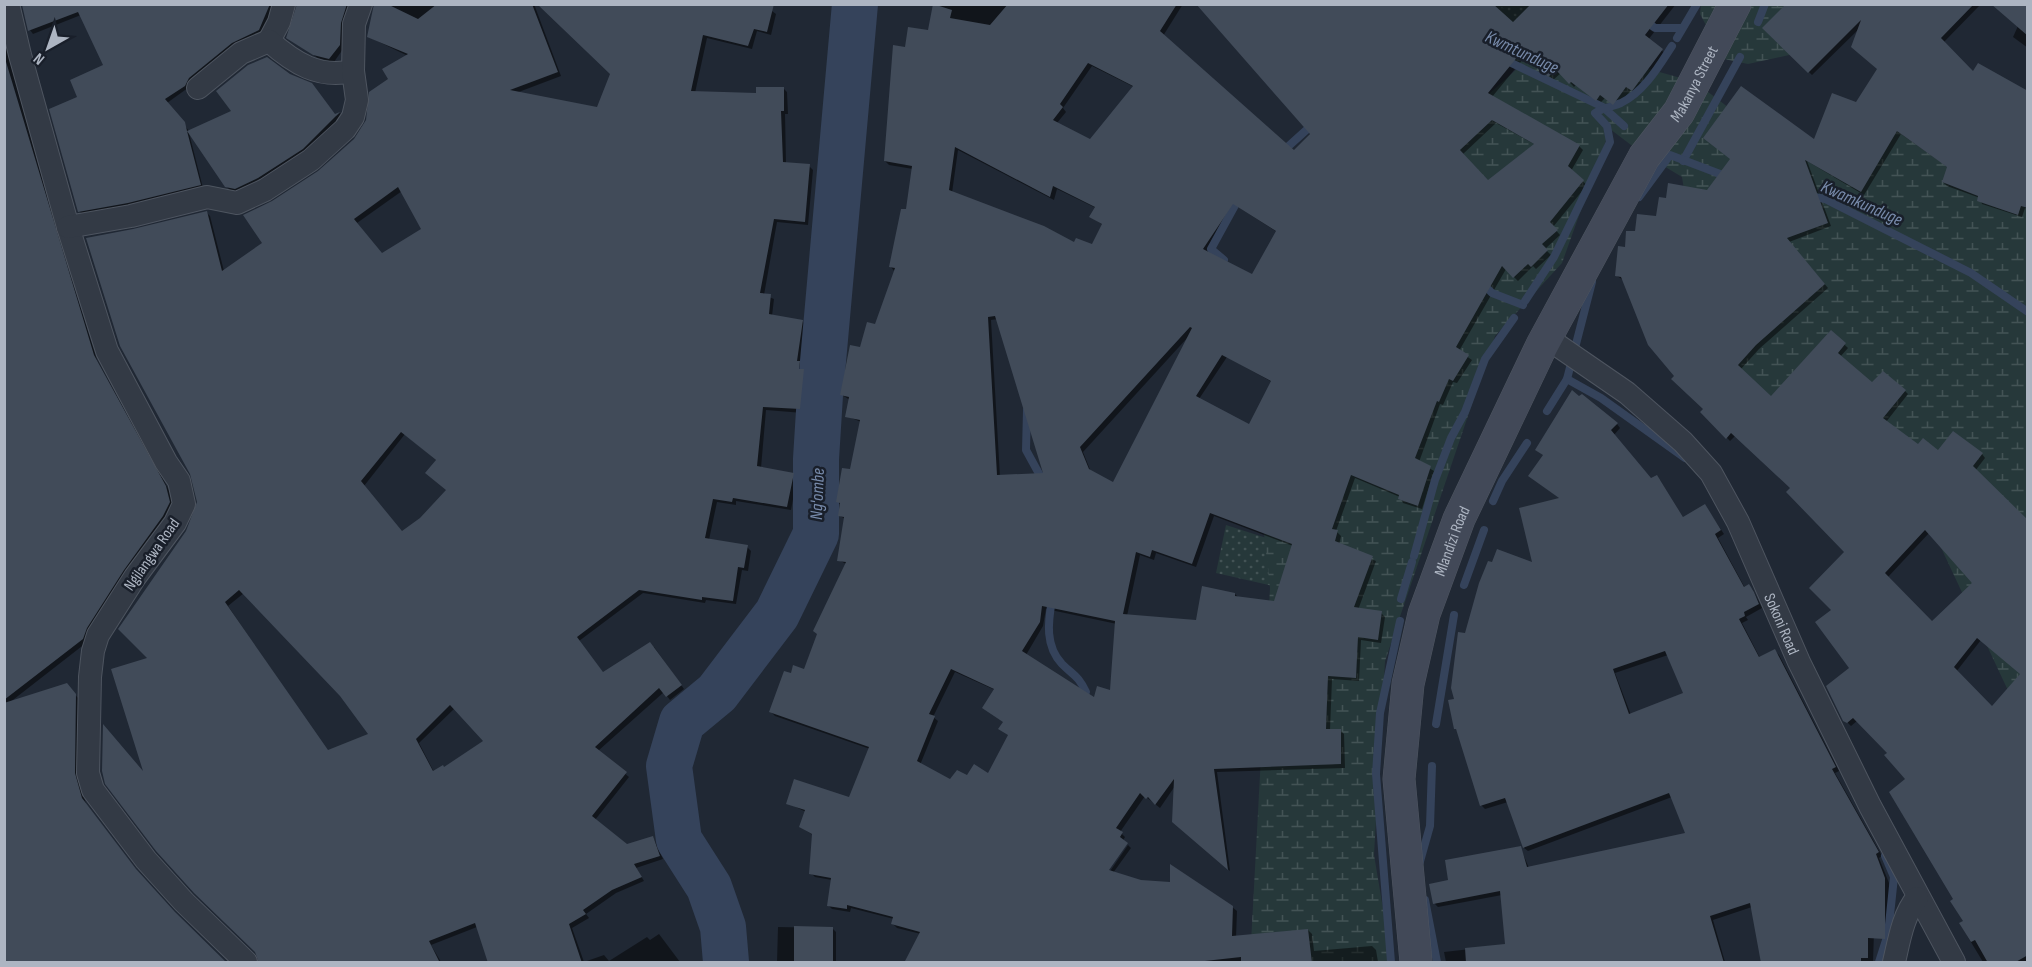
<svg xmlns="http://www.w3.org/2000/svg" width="2032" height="967" font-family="'Sofia Sans Condensed',sans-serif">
<defs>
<pattern id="grass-dots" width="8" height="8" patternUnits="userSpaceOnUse" patternTransform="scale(1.5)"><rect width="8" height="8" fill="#26383a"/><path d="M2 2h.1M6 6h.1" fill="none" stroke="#435355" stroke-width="1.8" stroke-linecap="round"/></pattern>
<pattern id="wetland-marsh" width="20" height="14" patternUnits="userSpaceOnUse" patternTransform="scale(1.5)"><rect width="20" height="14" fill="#26383a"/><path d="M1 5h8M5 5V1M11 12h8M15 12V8" fill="none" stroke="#435355"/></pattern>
</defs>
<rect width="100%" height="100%" fill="#202834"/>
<g fill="url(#grass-dots)">
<polygon points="1497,5 1531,5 1490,45"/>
<polygon points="1226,525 1288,545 1273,586 1216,573"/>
</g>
<g fill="url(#wetland-marsh)">
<polygon points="1415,5 1499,5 1549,41 1695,82 1787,152 1887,109 2027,168 2027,731 1929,522 1736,383 1744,310 1691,232 1682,177 1639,151 1610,129 1562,263 1495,336 1385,661 1374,855 1392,962 1250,962 1270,588 1259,487 1401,173 1518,68 1421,15"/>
<polygon points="1701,5 1846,5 1807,51 1748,64 1724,59 1700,14"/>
</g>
<g fill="#0007" fill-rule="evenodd">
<polygon points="22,4 274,4 263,34 167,103 189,131 336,116 340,113 343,116 307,153 240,192 230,190 226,186 189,133 203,188 133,206 83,215 79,211 79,98 105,66 81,15 33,34 30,30"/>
<polygon points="298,4 351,4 343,49 334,62 318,58 292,41"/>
<path d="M375,4H534L561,76L516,93L598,109L611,74L539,4L772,11L776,14L771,35L757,31L752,49L707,38L695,93L758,95L784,89L787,92L788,114H785L786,163L809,166L813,170L808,225L777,222L764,295L774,299L772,316L802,321L806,325L801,364L807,374L803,413L766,410L761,468L793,475L797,478L791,510L736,501V505L717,502L709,540L747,547L751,551L748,571L742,570L736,604L706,600L705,603L643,593L579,641L604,674L654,647L684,689L670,700L664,692L598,751L629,777L595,820L626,846L653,837L663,859L636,868L644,881L616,893L586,914L589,918L572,928L584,962L604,955L609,961L647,937L650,940L659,934L680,962H489L477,927L431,945L441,962H260L257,952L147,776L150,658L187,532L199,502L134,231L207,213L210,216L224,271L265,244L273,203L319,172L355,140L390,80L408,56L369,37ZM402,191L423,230L382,255L357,223ZM405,434L437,461L448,491L421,519L402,533L364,486ZM244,593L341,696L370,734L328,752L228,606ZM455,708L485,741L445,769L434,772L419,743Z"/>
<path d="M935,4H1183L1163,36L1294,152L1427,4H1676L1648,40L1666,54L1637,94L1631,90L1617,107L1605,98L1600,103L1576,85L1574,87L1561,73L1553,80L1528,53L1492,97L1579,146L1583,150L1571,171L1587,185L1553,227L1560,235L1545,249L1551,255L1536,269L1533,266L1518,281L1506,269L1459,351L1472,360L1457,383L1453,382L1443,405L1440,404L1419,462L1434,471L1422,509L1403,503L1400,497L1355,478L1336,531L1341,536L1339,545L1376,561L1358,610L1381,613L1385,617L1381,643L1361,640L1359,681L1332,679L1330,730H1340L1344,734L1345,768L1217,772L1230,871L1178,825L1175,786L1160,808L1145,796L1120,832L1125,837L1103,875L1106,877L1128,845L1131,848L1113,873L1232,907L1237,911L1236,938L1308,930L1312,934L1314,951L1372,946L1376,950L1378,962H1117L921,934L897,928L893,924L894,919L851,908L850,912L832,909L828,905L832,880L815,877L811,873L813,835L800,827L806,812L788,803L850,799L870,749L775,716L771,712L804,671L846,564L839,560L845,519L839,515L841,505L838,502L852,471L861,422L847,416L850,400L842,395L861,349L876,326L895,272L891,267L907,211L913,169L889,165L885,161L894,47L906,49L929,32ZM1092,66L1134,87L1091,141L1057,123L1066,112L1063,108ZM1496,123L1536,145L1488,182L1463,154ZM958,150L1054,200L1057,189L1096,208L1091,217L1103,225L1093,246L1074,244L952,193ZM1238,207L1277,232L1253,276L1207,253ZM998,319L1045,475L1000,477L991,320ZM1189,336L1114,484L1091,472L1083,452ZM1227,357L1272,382L1250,426L1199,399ZM1214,516L1293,546L1276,602L1239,598L1235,594L1197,622L1127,616L1140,555L1154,560L1156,553L1196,567ZM1046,609L1117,624L1112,692L1095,699L1026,655L1043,626ZM955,672L995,690L1010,736L988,775L951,781L920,765L938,721L933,717Z"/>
<path d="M1789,4H1981L1943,43L1974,73L2028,93V209L2025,208L2022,217L1982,204L1980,198L1947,186L1943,182L1949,168L1901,134L1864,195L1807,161L1831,226L1789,242L1828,288L1759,349L1741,369L1771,398L1831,332L1848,348L1840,357L1872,385L1905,391L1908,394L1886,422L1918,447L1939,453L1982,454L1985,458L1975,471L2028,522V962H1983L1960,924L1965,921L1907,780L1889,753L1857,721L1851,726L1848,723L1828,686L1852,669L1833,610L1846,552L1791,488L1736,435L1730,441L1702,412L1705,409L1676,376L1623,280L1617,276L1626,249L1637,233L1657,218L1815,142L1857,104L1879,70L1860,28L1812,75L1764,28ZM1930,532L1974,583L1932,623L1888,577ZM1981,640L2022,674L1992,708L1956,672Z"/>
<polygon points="2028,4 2028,48 2013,37"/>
<polygon points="4,39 58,236 97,360 170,492 173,507 86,643 9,703 66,685 79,699 78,778 86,804 139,874 177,916 4,962"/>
<path d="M1617,424L1620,428L1614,435L1651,480H1660L1684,519L1705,506L1724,534L1718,538L1745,588L1749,586L1753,590L1762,608L1746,617L1748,620L1742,623L1760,658L1775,651L1779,655L1839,771L1835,773L1882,856L1879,858L1889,883L1888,931L1874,932L1873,962H1763L1752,907L1713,920L1725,962H1446L1444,952L1506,945L1502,895L1438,907L1435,904L1450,881L1520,847L1529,868L1687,834L1672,797L1528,851L1524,848L1508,802L1485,809L1481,805L1462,740L1456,729L1455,700L1466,634L1534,565L1561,499L1533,479ZM1668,655L1685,693L1631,715L1615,673Z"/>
<polygon points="778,927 832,928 836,932 836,962 777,962"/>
</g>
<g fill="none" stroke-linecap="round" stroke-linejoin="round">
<g stroke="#35435b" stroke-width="8">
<polyline points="1644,20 1655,28 1682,28"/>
<polyline points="1758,22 1765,4"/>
<polyline points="1677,38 1697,4"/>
<polyline points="1503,59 1603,107 1624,126"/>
<polyline points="1282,152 1313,124"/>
<polyline points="1683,161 1740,57"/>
<polyline points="1810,196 1825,199 1971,273 2028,312"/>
<polyline points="1639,197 1670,155 1728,177"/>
<polyline points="1220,267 1224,260 1211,249 1239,198"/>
<polyline points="1483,284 1492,293 1523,305"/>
<path d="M1525,301L1554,257L1610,142L1607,126L1595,113C1604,107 1612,107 1621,103C1644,92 1659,66 1672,46"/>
<polyline points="1567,379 1601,398 1685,458"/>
<polyline points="1027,410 1026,450 1043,481"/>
<polyline points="1547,411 1567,379 1592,282"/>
<polyline points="1493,501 1502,481 1527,443"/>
<polyline points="1414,556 1435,480 1451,438 1465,412 1485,359 1514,318"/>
<polyline points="1464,585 1484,530"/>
<polyline points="1401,599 1412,562"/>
<path d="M1052,600C1048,622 1045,646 1062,664C1074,676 1078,675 1086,692L1082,700"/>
<polyline points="1436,724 1454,615"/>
<polyline points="1419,865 1430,826 1432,766"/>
<polyline points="1425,900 1437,962"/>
<polyline points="1391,962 1376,774 1380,713 1400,621"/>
<polyline points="1879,962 1888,934 1894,877 1885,856"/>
</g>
<polyline stroke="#35435b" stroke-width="46" points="726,962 723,927 709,887 679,840 669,766 682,722 717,693 777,614 816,534 816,459 820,395 855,4"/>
</g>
<g fill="#414b59" fill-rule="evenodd">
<polygon points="92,4 270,4 259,30 232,43 189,78 185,86 165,99 185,122 187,131 231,111 216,91 248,65 267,57 290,74 312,83 335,114 340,112 303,149 258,178 235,189 225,187 187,131 201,185 128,203 78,212 49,109 77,97 70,80 103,65 78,12 28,31 22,5"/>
<polygon points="297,4 347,4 341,23 340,45 329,59 313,55 286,38"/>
<path d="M374,4H387L418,19L437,4H532L558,72L510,90L597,107L610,74L537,4H774L767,32L754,29L748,46L703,35L691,91L756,93V87H784V111H781L783,162L810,164L805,222L774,219L760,293L771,294L769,314L803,320L797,361H800L799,369H804L800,409L763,407L757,466L794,473L787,507L733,498L732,502L713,499L705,538L748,545L744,568L738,567L733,601L702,597V600L639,590L577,637L603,672L650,642L682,685L666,697L659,688L595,747L627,772L592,816L627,844L653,836L660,856L634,864L642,877L612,890L583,910L586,914L569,924L582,963H488L475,923L429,941L440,963H259L255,952L194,893L156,851L105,784L102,771L103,724L143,771L111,669L147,658L118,629L186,531L197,502L190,474L120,346L86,238L133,229L207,211L222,271L262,243L243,215L272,201L318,171L354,139L366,120L369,92L388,79L382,69L408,54L367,37ZM398,187L421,229L382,253L354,219ZM401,432L436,460L425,473L446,490L420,518L402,531L361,481ZM239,590L340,696L368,734L328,750L225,602ZM450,705L483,741L444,767L443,765L433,771L416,739Z"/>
<path d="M933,4L952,10L950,18L990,25L1008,4H1177L1160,31L1294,150L1310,134L1196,4H1493L1513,22L1531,4H1669L1645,35L1663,49L1632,91L1626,87L1613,105L1600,95L1596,101L1571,82L1569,84L1556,70L1548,77L1523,50L1488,93L1580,145L1568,166L1584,180L1550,222L1558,230L1542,244L1548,250L1531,267L1528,264L1513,278L1502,266L1456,347L1469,355L1453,381L1449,379L1439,402L1437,401L1415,458L1431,466L1418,506L1398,499L1399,495L1351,475L1332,529L1338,530L1335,541L1373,556L1354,607L1382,611L1378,640L1358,637L1356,678L1328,676L1326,729H1341V764L1214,769L1228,870L1172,822L1174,779L1155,805L1148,797L1146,799L1140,793L1116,828L1123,832L1120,837L1128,843L1109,870L1141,880L1170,882V864L1233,906L1232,936L1308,929L1312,963H1241V957L1187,963H904L920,932L891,924L893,917L847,905V909L827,906L831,878L809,874L812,834L799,827L805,810L786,804L794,779L849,797L869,747L769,712L784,671L791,673L793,665L804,669L817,634L813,631L846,562L837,561L844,517L838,516L840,503L836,502L842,468L850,469L860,420L845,417L849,397L840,395L850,345L860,347L867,322L875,324L895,268L889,267L901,209H906L912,166L884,161L893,45L905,47L908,27L928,30ZM1088,63L1133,86L1090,139L1053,120L1063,107L1060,104ZM1492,120L1534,144L1488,180L1460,150ZM955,147L1050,197L1053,186L1095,207L1089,217L1102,224L1092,244L1076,238L1074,242L1044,226L949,190ZM1233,204L1276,231L1252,274L1203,249ZM995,316L1043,473L997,475L988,317ZM1190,327L1192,328L1113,482L1089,469L1080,447ZM1222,355L1271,381L1249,424L1196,396ZM1210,513L1292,544L1274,601L1235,596V593L1202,586L1196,620L1123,614L1136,552L1150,557L1152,550L1192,564ZM1042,606L1115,621L1110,690L1097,686L1094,697L1022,651L1040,622ZM951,669L994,689L982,708L1003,722L998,729L1008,735L988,773L974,764L967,775L957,770L950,779L917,761L935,716L929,714Z"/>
<path d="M1786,4H1974L1941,38L1973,71L1978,63L2028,91V208L2021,206L2018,215L1977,201L1978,196L1942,182L1947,167L1897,131L1861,192L1805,160L1828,223L1787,238L1825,284L1756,345L1738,365L1771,396L1831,330L1846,343L1838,353L1872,382L1883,371L1906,390L1883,418L1918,444L1923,438L1938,450L1953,431L1983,453L1973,466L2028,520V955L2014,963H1988L1975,940L1971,942L1959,923L1963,921L1950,901L1953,899L1889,792L1905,779L1884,755L1887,753L1853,718L1847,723L1843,721L1826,686L1849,668L1815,622L1831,610L1809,588L1844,552L1786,492L1790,488L1731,433L1726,439L1700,412L1703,409L1671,379L1674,376L1648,345L1621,277L1615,276L1618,246L1625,247L1626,231H1635L1637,214L1656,216L1659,197L1666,198L1668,183L1707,190L1730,159L1703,138L1741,86L1814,139L1832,93L1856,102L1877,69L1851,47L1861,20L1808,73L1762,28ZM1925,530L1972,583L1932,621L1885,573ZM1977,638L2020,674L1992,706L1954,667Z"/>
<polygon points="1991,4 2028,4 2028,36"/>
<polygon points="4,55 94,355 166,486 170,502 163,516 124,570 87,628 83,639 4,700"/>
<path d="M1572,390L1579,396L1582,394L1618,423L1611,430L1651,478L1657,475L1683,517L1705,504L1721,530L1715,534L1744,587L1749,584L1754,592L1759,604L1744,612L1745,616L1739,619L1759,657L1775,649L1836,767L1832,769L1879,852L1876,854L1885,878V939L1868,938V958H1861V963H1761L1750,903L1710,916L1724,963H1466L1465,948L1505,944L1500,891L1433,904L1429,884L1448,880L1445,860L1521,846L1527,867L1685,833L1669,793L1523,848L1505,798L1480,806L1456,729H1454L1448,700L1454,699L1451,688L1458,632L1465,633L1479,583L1488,561L1492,562L1497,549L1532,562L1519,508L1559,498L1528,476L1543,455L1535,450ZM1665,651L1683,693L1629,714L1613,669Z"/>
<polygon points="67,683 76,694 75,773 82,798 136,869 175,912 227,963 4,963 4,703"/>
<polygon points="794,926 833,927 833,961 794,961"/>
</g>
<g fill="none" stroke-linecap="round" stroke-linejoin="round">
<g stroke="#4e5560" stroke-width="24">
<g id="street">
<polyline points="8,4 20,55 68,227 107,351 166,462 179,481 184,504 175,523 135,577 98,635 93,651 90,677 88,773 93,790 146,860 184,902 246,962"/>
<polyline points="269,41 279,22 284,4"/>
<path d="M198,88L241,53L269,41C294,63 319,79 353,71"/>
<polyline points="68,227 131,216 207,197 237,203 265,190 311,160 345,129 353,117 357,100 353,71 354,24 361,4"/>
<path id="s1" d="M1547,338L1627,393L1683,442L1711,473L1738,522L1799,662L1870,806L1954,962"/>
<path d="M1894,962C1899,941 1903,915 1917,898"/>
</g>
</g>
<g stroke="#4e5560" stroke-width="33">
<g id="secondary">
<path id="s2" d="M1416,962L1399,779L1408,684L1424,614L1459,519L1542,345L1644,157L1679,112L1735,4"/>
</g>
</g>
<use href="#street" stroke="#333a45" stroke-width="22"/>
<use href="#secondary" stroke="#424958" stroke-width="32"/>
</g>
<g text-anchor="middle" stroke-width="5" stroke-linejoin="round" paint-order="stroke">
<g font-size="16" fill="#adb5c2" stroke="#191f2a">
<text dy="6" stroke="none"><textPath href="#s2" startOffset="948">Makanya Street</textPath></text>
<text dy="6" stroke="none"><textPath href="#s2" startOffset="429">Mlandizi Road</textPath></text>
<text transform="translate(151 554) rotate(-55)" y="6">Ngilangwa Road</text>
<text dy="6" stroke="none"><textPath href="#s1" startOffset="380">Sokoni Road</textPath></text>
</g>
<g font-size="18" font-style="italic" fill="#778aaa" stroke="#191f2a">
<text transform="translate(1522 52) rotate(25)" y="6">Kwmtunduge</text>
<text transform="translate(1862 203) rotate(24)" y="6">Kwamkunduge</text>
<text transform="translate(817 494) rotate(-88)" y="6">Ng'ombe</text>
</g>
</g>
<rect width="2032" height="967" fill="none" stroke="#adb5c2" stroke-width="12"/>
<g transform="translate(48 48) rotate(220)" stroke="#191f2a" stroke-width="4.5" paint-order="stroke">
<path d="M0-4.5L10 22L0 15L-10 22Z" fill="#adb5c2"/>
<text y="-9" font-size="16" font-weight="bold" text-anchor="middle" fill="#adb5c2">N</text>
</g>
</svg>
